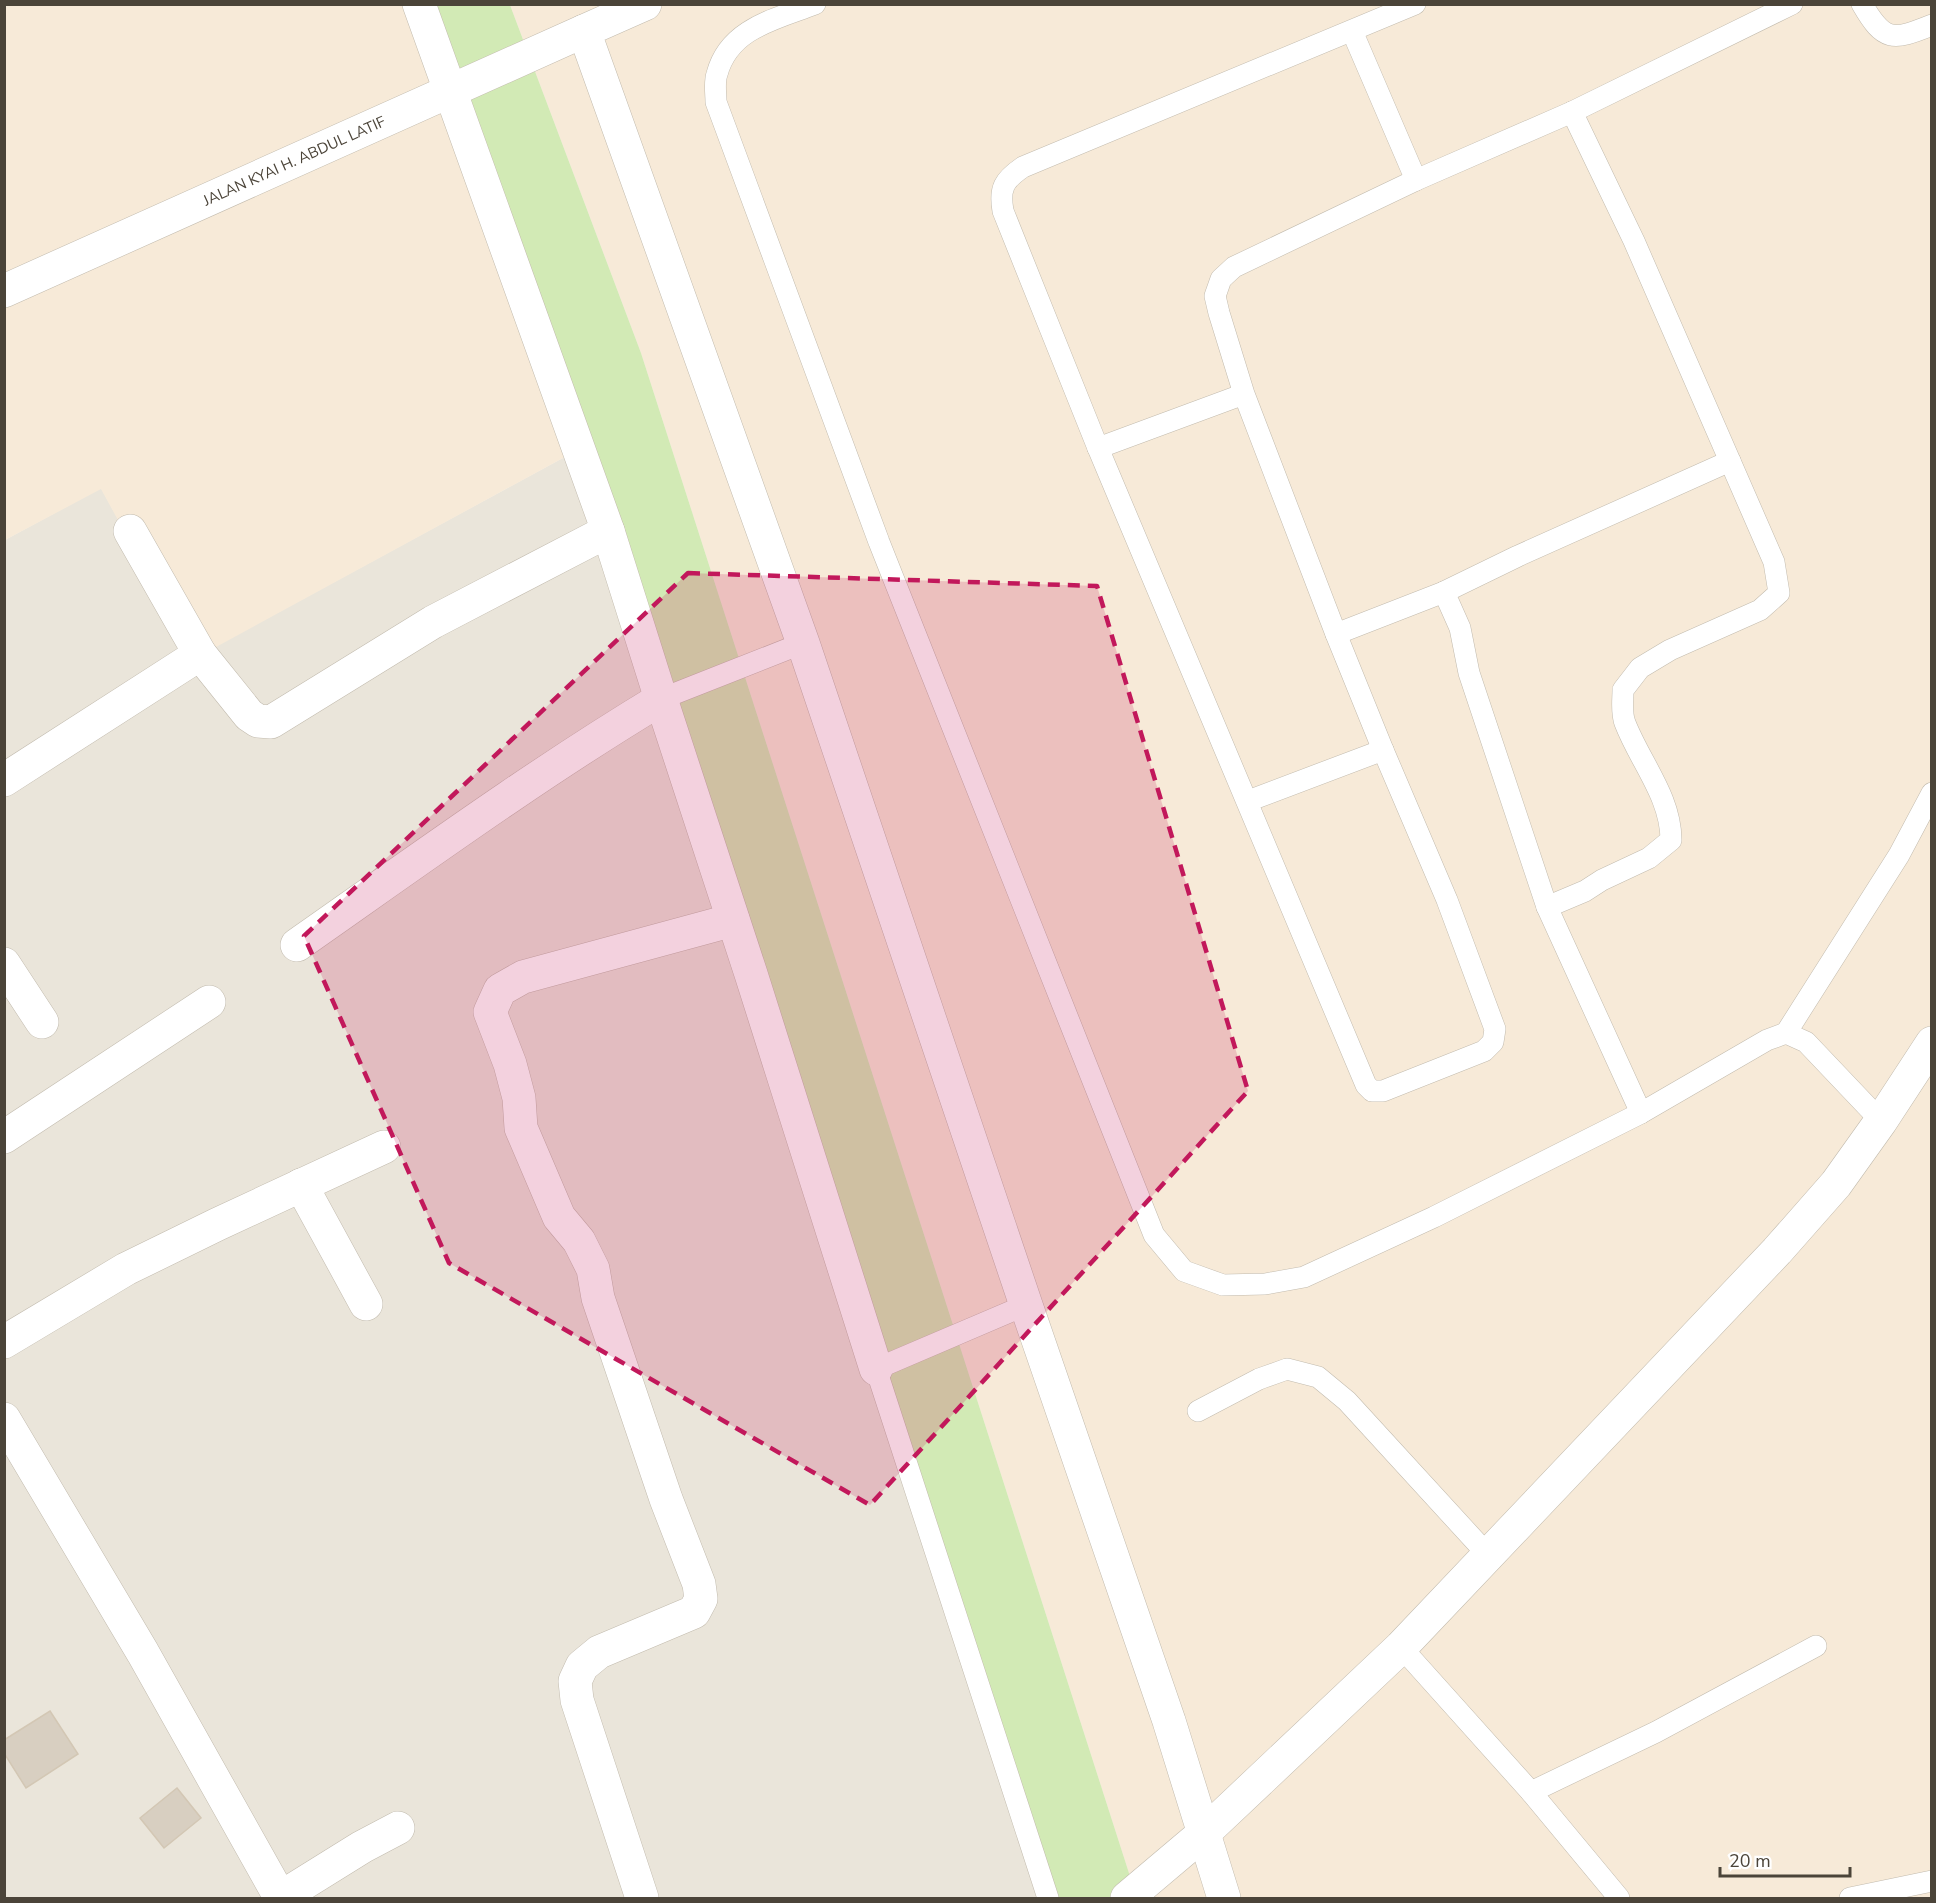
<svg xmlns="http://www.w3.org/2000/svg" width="1936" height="1903" font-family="'Nunito Sans',sans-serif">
<rect width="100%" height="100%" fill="#f6f3ec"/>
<polygon fill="#eae5da" points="585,446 1041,1898 5,1898 5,540 101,488 194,658"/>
<g fill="#f7ead8">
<polygon points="5,5 413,5 585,446 194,659 101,489 5,540"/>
<polygon points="510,5 1931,5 1931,1898 1137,1898 641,353"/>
</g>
<polygon fill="#d2eab5" points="413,5 510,5 641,353 1137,1898 1041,1898 585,446"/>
<g fill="#d8cfc1" stroke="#d3c7b4" stroke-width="1.5">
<polygon points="50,1711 78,1754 26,1788 4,1753 4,1740"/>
<polygon points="177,1788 201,1818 164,1848 140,1818"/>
</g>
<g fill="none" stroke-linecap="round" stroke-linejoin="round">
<g stroke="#c2bbae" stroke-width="22">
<g id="service">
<path d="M815,4C776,19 729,28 717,74C714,82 716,93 716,102L879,542L1154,1235L1184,1271L1223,1285L1265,1284L1304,1277L1434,1217L1641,1113L1767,1040L1786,1033L1806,1042L1881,1121"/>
<path d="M1862,4C1884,42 1892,41 1932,25"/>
<polyline points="1352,31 1416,180"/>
<polyline points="1244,394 1098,448 1366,1085 1372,1091 1383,1091 1484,1051 1493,1042 1495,1029 1447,900 1383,750 1336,634 1244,394 1219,313 1215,296 1221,279 1234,267 1416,180 1572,112 1792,4"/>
<path d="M1098,448L1003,211C999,188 1004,180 1023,167L1415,4"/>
<polyline points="1336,634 1444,592"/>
<polyline points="661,699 803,643"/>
<polyline points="1248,801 1383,750"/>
<path d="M1547,907L1585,891L1602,880L1649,858L1671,840C1671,797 1640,762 1625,723C1621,713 1623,700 1623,690L1640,668L1670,650L1760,610L1779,593L1774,562L1634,241L1572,112"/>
<polyline points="1786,1033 1899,855 1932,793"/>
<polyline points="1641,1113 1547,907 1469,673 1460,628 1444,592 1518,556 1730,461"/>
<polyline points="1026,1305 876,1369 1048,1898"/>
<polyline points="1198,1411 1259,1379 1287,1369 1318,1377 1347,1401 1488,1555"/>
<polyline points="1401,1647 1531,1792 1619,1898"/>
<polyline points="1531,1792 1656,1732 1816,1646"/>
<polyline points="1850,1898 1932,1881"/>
</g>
</g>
<g stroke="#c2bbae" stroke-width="34">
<g id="minor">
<polyline points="419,4 608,531 661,699 751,974 876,1369"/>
<path id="s1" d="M4,291L584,31"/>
<polyline points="130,531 200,654 249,715 258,721 271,722 433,622 608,531"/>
<polyline points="4,780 200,654"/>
<path d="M297,945C417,861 535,775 661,699"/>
<polyline points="4,964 42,1022"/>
<polyline points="4,1137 209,1002"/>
<polyline points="301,1185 366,1304"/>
<polyline points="4,1342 126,1269 218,1224 384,1147"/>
<polyline points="4,1419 143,1653 280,1897"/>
<polyline points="280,1898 362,1847 398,1828"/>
<polyline points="642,1898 577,1700 575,1681 582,1666 599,1652 694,1612 701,1599 699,1584 666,1499 598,1298 593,1269 579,1241 559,1217 521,1128 519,1098 510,1064 490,1012 500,990 523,977 733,920"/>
<polyline points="1127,1898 1204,1833"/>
</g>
</g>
<g stroke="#c2bbae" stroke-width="34">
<g id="tertiary">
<polyline points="645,4 584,31 803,643 1026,1305 1169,1721 1224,1898"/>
<polyline points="1204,1833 1401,1647 1777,1251 1836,1184 1881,1121 1932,1043"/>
</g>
</g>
<use href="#service" stroke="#fff" stroke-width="21"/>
<use href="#minor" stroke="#fff" stroke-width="33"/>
<use href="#tertiary" stroke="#fff" stroke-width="33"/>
</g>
<path fill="#c2185b" fill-opacity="0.2" stroke="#c2185b" stroke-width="4.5" stroke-dasharray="12 8" stroke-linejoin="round" d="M688,573L1097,586L1248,1091L870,1505L449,1263L304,936Z"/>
<g text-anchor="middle" stroke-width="4.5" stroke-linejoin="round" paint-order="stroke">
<g font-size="15" fill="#4b4439" stroke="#fff">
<text dy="5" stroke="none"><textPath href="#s1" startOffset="318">JALAN KYAI H. ABDUL LATIF</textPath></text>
</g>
</g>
<rect width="1936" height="1903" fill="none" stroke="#4b4439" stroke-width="12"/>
<path d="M1720 1867v9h130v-9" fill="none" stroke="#4b4439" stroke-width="3"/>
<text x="1729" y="1867" font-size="18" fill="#4b4439" stroke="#ffffff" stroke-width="4.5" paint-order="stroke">20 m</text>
</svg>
